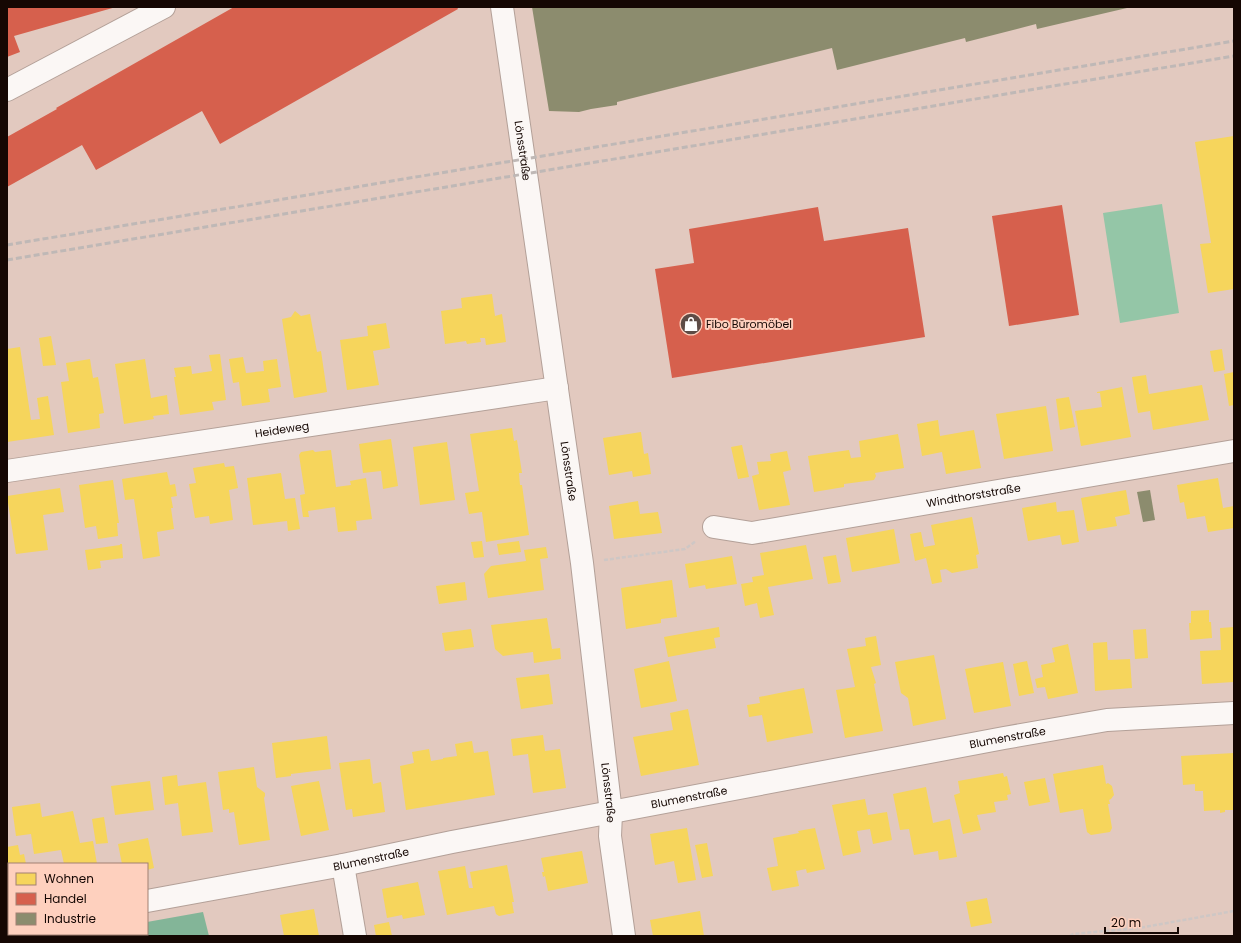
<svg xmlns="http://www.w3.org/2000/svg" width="1241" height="943" font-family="Poppins,sans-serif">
<rect width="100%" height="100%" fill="#e2c9bf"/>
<polygon fill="#94c6a7" points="1162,204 1179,313 1120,323 1103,213"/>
<polygon fill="#83b598" points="203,912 209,936 75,936 86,934 147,934 147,922"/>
<g fill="#f6d55c">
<polygon points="1234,136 1234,289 1208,293 1200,244 1211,243 1195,142"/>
<polygon points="492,294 495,316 502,314 506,342 486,345 485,338 480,338 481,342 467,344 466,341 445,344 441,311 462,308 461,298"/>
<polygon points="295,311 301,316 310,314 317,352 321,351 327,392 294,398 282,319 291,317"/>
<polygon points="386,323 390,348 373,351 379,385 347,390 340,340 368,336 367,326"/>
<polygon points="51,336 56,365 43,366 39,338"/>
<polygon points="20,347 31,420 40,419 37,398 48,396 54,435 7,442 7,349"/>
<polygon points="1222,349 1225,370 1214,372 1210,351"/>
<polygon points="220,354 226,400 212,402 214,410 180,415 174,377 176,377 174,368 191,366 192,374 212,371 209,355"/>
<polygon points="243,357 246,373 264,371 263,361 277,359 281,387 268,389 270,402 242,406 239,382 233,383 229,359"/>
<polygon points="90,359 93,378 98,377 104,413 99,414 100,428 68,433 61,382 69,381 66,363"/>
<polygon points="145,359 151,398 167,395 169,414 153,416 154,419 124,424 115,364"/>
<polygon points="1234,372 1234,405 1229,406 1224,374"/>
<polygon points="1146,375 1149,394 1202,385 1209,420 1153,430 1150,411 1138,413 1132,377"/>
<polygon points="1122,387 1131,437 1081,446 1075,411 1102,407 1100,393 1097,393 1097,392"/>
<polygon points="1069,397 1075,427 1060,430 1056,399"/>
<polygon points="1046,406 1053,451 1004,459 996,414"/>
<polygon points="938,420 940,436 974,430 981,468 946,474 942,452 922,456 917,424"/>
<polygon points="512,428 514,441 517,440 522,473 519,473 520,485 522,485 529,535 486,542 482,512 469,514 465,493 479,491 470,434"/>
<polygon points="641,432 644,454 648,453 651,474 633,477 632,471 609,475 603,438"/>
<polygon points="898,434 904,468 875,473 876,476 874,480 844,484 844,487 814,492 808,456 849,450 851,458 861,457 859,441"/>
<polygon points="391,439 398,486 383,489 381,471 363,473 359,444"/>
<polygon points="447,442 455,500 420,505 413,447"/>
<polygon points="742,445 749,477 738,479 731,447"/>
<polygon points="313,450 315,452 331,450 336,487 351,485 350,481 366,478 372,519 356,521 357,530 338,532 335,507 308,511 309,517 303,517 300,495 305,494 299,455 301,452"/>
<polygon points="787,451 791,470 783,472 790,505 759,510 752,476 759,474 757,462 771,461 770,454"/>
<polygon points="224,463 225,467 234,466 238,488 229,490 233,520 210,524 209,516 195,518 189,484 196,483 193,468"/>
<polygon points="167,472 170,485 175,484 177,496 171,497 173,508 171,508 174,529 157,532 160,556 143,559 134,499 125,500 122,479"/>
<polygon points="281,473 285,499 295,498 300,529 288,531 287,521 253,525 247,478"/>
<polygon points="1218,478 1223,508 1234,506 1234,528 1208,532 1205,516 1187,519 1184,502 1180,503 1177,485"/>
<polygon points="113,480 119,523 117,523 118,536 98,539 96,526 85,528 79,485"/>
<polygon points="60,488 64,512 43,515 48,550 16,554 7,496"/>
<polygon points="1126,490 1130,514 1115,517 1117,526 1087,531 1081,498"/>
<polygon points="638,501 640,514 658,512 662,533 614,539 609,506"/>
<polygon points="1056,502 1057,512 1074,510 1079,542 1062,545 1060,535 1028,541 1022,508"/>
<polygon points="972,517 979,554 976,555 978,568 952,573 946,569 940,570 942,582 932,584 926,558 915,561 910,534 921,532 924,547 935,545 931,525"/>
<polygon points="894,529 900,563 852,572 846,538"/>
<polygon points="482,541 484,557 474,558 471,542"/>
<polygon points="519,541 521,552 499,555 497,544"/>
<polygon points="120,544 122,544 123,558 100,561 101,568 88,570 85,550 120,545"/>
<polygon points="806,545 813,579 768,587 774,615 760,618 757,603 745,606 741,584 753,582 752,577 764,575 760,553"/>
<polygon points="546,547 548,558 540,559 544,590 488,598 484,574 491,566 526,561 524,550"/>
<polygon points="836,555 841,582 828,584 823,557"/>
<polygon points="732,556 737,584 706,589 705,585 689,588 685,564"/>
<polygon points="672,580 677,617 661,619 661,623 626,629 621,588"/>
<polygon points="465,582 467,600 439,604 436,586"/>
<polygon points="1209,610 1209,622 1211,622 1212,638 1190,640 1189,623 1191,623 1191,611"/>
<polygon points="547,618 552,649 560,648 561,659 534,663 533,652 503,656 495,649 491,625"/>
<polygon points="719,627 720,637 714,638 716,648 668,657 664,637"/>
<polygon points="1234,627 1234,682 1202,684 1200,651 1221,650 1220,628"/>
<polygon points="471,629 474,647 445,651 442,633"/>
<polygon points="1146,629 1148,658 1135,659 1133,630"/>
<polygon points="876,636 881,665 871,667 876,683 874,684 883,731 845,738 836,690 855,687 847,649 866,646 865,638"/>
<polygon points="1107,642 1108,660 1130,659 1132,688 1095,691 1093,643"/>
<polygon points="1068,644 1078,693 1048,699 1045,687 1037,688 1035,679 1043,677 1041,665 1055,662 1052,648"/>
<polygon points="934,655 946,719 913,726 908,698 901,693 895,662"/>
<polygon points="669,661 677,701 641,708 634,669"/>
<polygon points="1027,661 1034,693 1019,696 1013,664"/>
<polygon points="1003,662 1011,706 974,713 965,669"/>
<polygon points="549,674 553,704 521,709 516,678"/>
<polygon points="804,688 813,733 767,742 762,715 749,717 747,705 760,703 759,697"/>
<polygon points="688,709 699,765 641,776 633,737 673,730 670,713"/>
<polygon points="543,735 545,751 560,749 566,788 533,793 528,754 513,756 511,739"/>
<polygon points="327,736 331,769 291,774 291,776 276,778 272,743"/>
<polygon points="472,741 474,753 488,751 495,795 406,810 400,766 414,763 412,752 429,749 431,761 443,759 443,758 457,756 455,744"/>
<polygon points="1234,753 1234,810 1225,810 1225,812 1220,813 1220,810 1204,811 1203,791 1195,791 1195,784 1183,785 1181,756"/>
<polygon points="370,759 373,784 381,782 385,812 353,817 352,809 346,810 339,763"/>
<polygon points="1103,765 1106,784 1108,783 1112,786 1114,795 1111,799 1109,800 1110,804 1108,804 1112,828 1110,832 1091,835 1087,832 1083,809 1060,813 1053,774"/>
<polygon points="254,767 257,787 265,793 265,796 264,798 270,840 239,845 234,812 229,813 229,809 223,810 218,772"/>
<polygon points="1003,773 1004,777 1007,776 1011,794 1007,795 1008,800 994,802 996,812 977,815 981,830 963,834 954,795 960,793 958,781"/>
<polygon points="177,775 178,786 206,782 213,832 182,836 178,803 165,805 162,777"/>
<polygon points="1045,778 1050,802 1029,806 1024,782"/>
<polygon points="150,781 154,810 115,815 111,786"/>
<polygon points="319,781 329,830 301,836 291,786"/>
<polygon points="926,787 933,823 950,819 957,857 939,860 938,851 914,855 909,829 900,830 893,794"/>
<polygon points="865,799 868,815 887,812 892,840 873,844 870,829 857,831 861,852 843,856 832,805"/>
<polygon points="40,803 42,817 73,811 80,843 93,841 97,864 64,864 61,850 34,854 31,834 16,836 12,807"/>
<polygon points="104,817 108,843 96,844 92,819"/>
<polygon points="687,828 696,880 678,883 674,861 655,865 650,834"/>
<polygon points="815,828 825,869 807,873 806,869 796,871 799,886 772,891 767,868 778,866 773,838 799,833 798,831"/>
<polygon points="148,838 154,868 147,870 147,864 122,864 118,844"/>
<polygon points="707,843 713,876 702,878 695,845"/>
<polygon points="18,845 20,855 24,854 26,864 9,864 9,897 7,898 7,847"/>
<polygon points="582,851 588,883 548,891 545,876 543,877 542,872 544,872 541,858"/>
<polygon points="507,865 514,902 512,902 514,913 499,916 496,914 494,906 447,915 438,871 465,866 469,888 473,888 470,872"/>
<polygon points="418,882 425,915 403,919 402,915 387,918 382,889"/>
<polygon points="987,898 992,923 971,927 966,902"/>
<polygon points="314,909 319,936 284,936 280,915"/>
<polygon points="700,911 704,936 653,936 650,920"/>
<polygon points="389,922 392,936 376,936 374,925"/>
</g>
<g fill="#d6604d">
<polygon points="7,7 116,7 14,36 20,52 7,57"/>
<polygon points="234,7 457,7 458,9 220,144 202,111 96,170 82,145 7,187 7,137 57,109 56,108"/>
<polygon points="1062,205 1079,315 1009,326 992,216"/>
<polygon points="818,207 824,241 908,228 925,337 672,378 655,269 694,263 689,229"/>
</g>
<g fill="#8c8c6e">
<polygon points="532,7 1127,7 1127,8 1037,29 1036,24 966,42 965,38 837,70 832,48 617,102 617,105 591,109 579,112 549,111"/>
<polygon points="1150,490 1155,520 1143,522 1137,492"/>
</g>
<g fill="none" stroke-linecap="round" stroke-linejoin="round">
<g stroke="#b3a098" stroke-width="24">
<g id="minor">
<path id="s1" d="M502,7L582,563L611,813L610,836L624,936"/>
<polyline points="7,90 164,7"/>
<path id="s2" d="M7,471L557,388"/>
<path id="s3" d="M714,527L752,533L1234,451"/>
<polyline points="343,865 355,936"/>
<path id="s4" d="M147,901L343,865L452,842L1004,738L1107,720L1234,713"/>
<polyline points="7,928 9,927"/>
</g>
</g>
<g stroke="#cec7c5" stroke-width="2.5" stroke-dasharray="4 2" stroke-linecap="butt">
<polyline points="604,560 685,549 696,541"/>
<polyline points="67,934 67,936"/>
<polyline points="1070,936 1073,934 1139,928 1234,911"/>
</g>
<use href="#minor" stroke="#fbf7f5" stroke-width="22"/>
<g stroke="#bfb8b6" stroke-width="3" stroke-dasharray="6 3" stroke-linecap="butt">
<polyline points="7,245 1234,41"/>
<polyline points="7,260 1234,56"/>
</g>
</g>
<defs>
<g id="shop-disc" transform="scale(1.15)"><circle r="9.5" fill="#5d4b45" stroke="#fed0be"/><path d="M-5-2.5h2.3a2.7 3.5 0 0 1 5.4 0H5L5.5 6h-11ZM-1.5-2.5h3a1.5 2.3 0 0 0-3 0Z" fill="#fff"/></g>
</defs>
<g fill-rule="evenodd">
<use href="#shop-disc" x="691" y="324"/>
</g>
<g text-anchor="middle" stroke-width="4" stroke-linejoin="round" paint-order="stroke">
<g font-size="11" fill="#150703" stroke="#fed0be">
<text dy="4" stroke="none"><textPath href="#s1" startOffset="145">Lönsstraße</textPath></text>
<text dy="4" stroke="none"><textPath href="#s2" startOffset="278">Heideweg</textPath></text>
<text dy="4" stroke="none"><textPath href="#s1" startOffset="469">Lönsstraße</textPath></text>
<text dy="4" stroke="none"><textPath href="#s3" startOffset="263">Windthorststraße</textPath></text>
<text dy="4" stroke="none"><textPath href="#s4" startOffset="876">Blumenstraße</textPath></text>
<text dy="4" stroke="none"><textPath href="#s1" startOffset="793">Lönsstraße</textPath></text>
<text dy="4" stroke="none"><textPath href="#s4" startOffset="552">Blumenstraße</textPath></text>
<text dy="4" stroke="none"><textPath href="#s4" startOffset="228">Blumenstraße</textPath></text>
</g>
<g font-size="11" fill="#150703" stroke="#fed0be" text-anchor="start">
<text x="706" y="328">Fibo Büromöbel</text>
</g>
</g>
<rect width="1241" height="943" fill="none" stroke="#150703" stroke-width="16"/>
<rect x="8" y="863" width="140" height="72" fill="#fed0be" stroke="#a18073"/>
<rect x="16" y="873" width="20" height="12" fill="#f6d55c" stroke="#a18073"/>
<text x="44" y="883" font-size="12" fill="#150703">Wohnen</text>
<rect x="16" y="893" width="20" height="12" fill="#d6604d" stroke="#a18073"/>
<text x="44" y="903" font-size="12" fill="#150703">Handel</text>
<rect x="16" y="913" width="20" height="12" fill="#8c8c6e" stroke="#a18073"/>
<text x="44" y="923" font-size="12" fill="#150703">Industrie</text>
<path d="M1105 927v6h73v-6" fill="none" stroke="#150703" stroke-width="2"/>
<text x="1111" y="927" font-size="12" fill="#150703" stroke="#fed0be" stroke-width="3" paint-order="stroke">20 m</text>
</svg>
